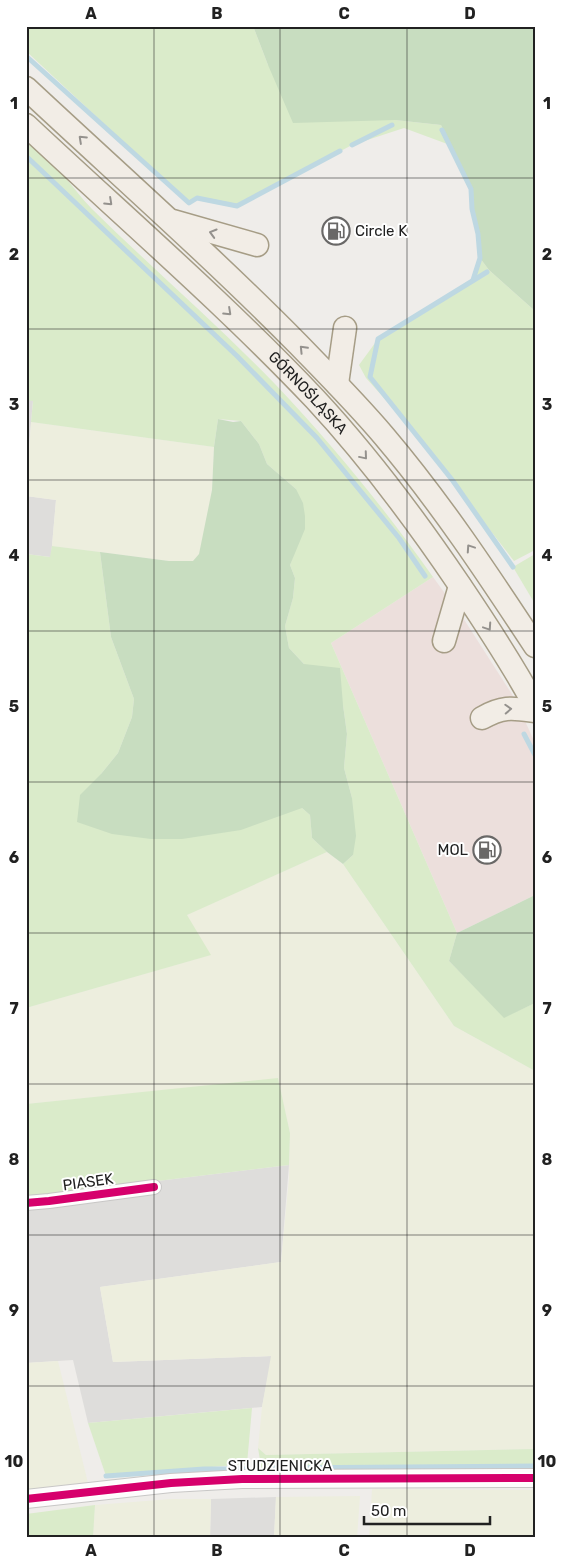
<svg xmlns="http://www.w3.org/2000/svg" width="561" height="1564" font-family="Rubik,sans-serif">
<rect width="100%" height="100%" fill="#efedea"/>
<g fill="#dedddb">
<polygon points="26,400 33,400 26,481"/>
<polygon points="26,496 56,500 51,557 26,554"/>
<polygon points="289,1165 281,1262 100,1287 113,1362 272,1356 262,1407 88,1423 73,1360 26,1363 26,1197"/>
<polygon points="276,1497 274,1538 210,1538 211,1499"/>
</g>
<polygon fill="#ecdfdc" points="433,577 465,621 515,699 535,743 535,895 457,933 331,643"/>
<g fill="#edeede">
<polygon points="31,422 214,447 212,490 205,530 199,554 193,562 169,561 52,546 56,500 26,496"/>
<polygon points="327,852 343,864 454,1026 535,1071 535,1449 266,1455 258,1448 262,1407 271,1356 113,1362 100,1287 281,1262 289,1178 290,1133 278,1079 26,1104 26,1008 210,955 186,915"/>
<polygon points="58,1361 88,1483 26,1490 26,1363"/>
<polygon points="372,1489 535,1490 535,1538 369,1538"/>
<polygon points="360,1496 357,1538 274,1538 276,1497"/>
<polygon points="171,1499 211,1499 210,1538 93,1538 95,1505"/>
</g>
<g fill="#daebca">
<polygon points="26,26 253,26 268,65 395,120 441,125 450,145 404,128 352,145 237,206 197,198 189,203 26,51"/>
<path d="M26,141C38,152 51,162 62,174C72,185 81,198 92,209C152,268 216,323 275,384C333,445 385,509 433,577L331,643L457,933L449,961L504,1017L535,1003V1071L454,1026L343,864L353,855L352,798L344,768L347,734L343,705L289,648L285,626L293,598L295,578L290,565L296,547V489L267,464L259,444L241,421L218,419L214,447L31,422L33,401L26,400Z"/>
<polygon points="480,258 489,270 535,311 535,550 514,561 410,427 366,378 359,365 378,339 473,280"/>
<polygon points="52,546 100,552 111,637 134,699 132,717 118,753 101,774 302,808 310,815 312,838 327,852 187,915 211,955 26,1008 26,554 50,557"/>
<polygon points="535,554 535,604 513,567"/>
<polygon points="278,1078 290,1133 289,1165 26,1197 26,1104"/>
<polygon points="252,1408 247,1464 106,1476 88,1423"/>
<polygon points="258,1448 266,1455 535,1449 535,1469 262,1472"/>
<polygon points="95,1505 93,1538 26,1538 26,1514"/>
</g>
<g fill="#c8ddc0">
<polygon points="253,26 535,26 535,311 489,270 480,258 478,234 472,209 471,189 441,125 395,120 293,123 268,65"/>
<polygon points="218,419 233,422 241,421 259,444 267,464 296,489 303,503 305,516 305,529 290,565 295,578 293,598 285,626 289,648 304,664 340,668 343,705 347,734 344,768 352,798 356,836 353,855 343,864 327,852 312,838 310,815 302,808 241,830 182,839 151,839 112,834 77,822 80,795 101,774 118,753 132,717 134,699 111,637 100,552 169,561 193,561 199,554 212,490 214,447"/>
<polygon points="535,895 535,1003 504,1018 449,961 457,933"/>
</g>
<g fill="none" stroke-linecap="round" stroke-linejoin="round">
<g stroke="#bed8e2" stroke-width="5">
<polyline points="26,56 189,203 197,198 237,206 340,151"/>
<polyline points="442,130 471,189 472,209 478,234 480,258 473,280"/>
<polyline points="352,145 392,125"/>
<polyline points="26,156 237,356 317,438 399,538 425,576"/>
<polyline points="487,272 378,339 370,377 453,481 513,567"/>
<polyline points="524,734 535,755"/>
<polyline points="269,1468 535,1466"/>
<polyline points="106,1476 204,1469 245,1469"/>
</g>
<g stroke="#c8c7c6" stroke-width="16">
<polyline id="minor" points="26,1203 49,1201 154,1187"/>
</g>
<g stroke="#c8c7c6" stroke-width="20">
<polyline id="tertiary" points="26,1499 171,1483 242,1479 535,1478"/>
</g>
<g stroke="#a69d86" stroke-width="25">
<g id="primary">
<path d="M26,88C117,173 210,255 298,344C327,374 357,404 384,436C440,502 487,573 535,646"/>
<path id="s1" d="M26,125C123,216 224,303 315,399C368,456 415,519 459,584C486,624 512,663 535,706"/>
<polyline points="173,221 257,245"/>
<polyline points="337,384 345,328"/>
<polyline points="444,641 460,586"/>
<path d="M482,718C503,706 512,708 535,711"/>
</g>
</g>
<use href="#minor" stroke="#fdfcfc" stroke-width="14"/>
<use href="#tertiary" stroke="#fdfcfc" stroke-width="18"/>
<use href="#primary" stroke="#f2ede6" stroke-width="22"/>
<g stroke="#fff" stroke-width="11">
<g id="cycleway">
<polyline points="26,1203 49,1201 154,1187"/>
<polyline points="26,1499 171,1483 242,1479 535,1478"/>
</g>
</g>
<use href="#cycleway" stroke="#d6006c" stroke-width="8"/>
</g>
<defs><path id="oneway-chevron" d="M-2-3.5L2.5 0L-2 3.5" fill="none" stroke-width="1.6" stroke-linecap="round" stroke-linejoin="round" transform="scale(1.25)"/></defs>
<g stroke="#94918d">
<use href="#oneway-chevron" transform="translate(82 139) rotate(-137)"/>
<use href="#oneway-chevron" transform="translate(109 202) rotate(43)"/>
<use href="#oneway-chevron" transform="translate(213 233) rotate(-164)"/>
<use href="#oneway-chevron" transform="translate(228 312) rotate(43)"/>
<use href="#oneway-chevron" transform="translate(303 349) rotate(-134)"/>
<use href="#oneway-chevron" transform="translate(364 456) rotate(50)"/>
<use href="#oneway-chevron" transform="translate(470 548) rotate(-124)"/>
<use href="#oneway-chevron" transform="translate(488 627) rotate(56)"/>
<use href="#oneway-chevron" transform="translate(508 709) rotate(-3)"/>
</g>
<path fill="none" stroke="#212121" stroke-width="1" stroke-opacity="0.55" d="M154,26V1538M280,26V1538M407,26V1538M26,178H535M26,329H535M26,480H535M26,631H535M26,782H535M26,933H535M26,1084H535M26,1235H535M26,1386H535"/>
<defs>
<g id="fuel-ring" transform="scale(1.4375)"><circle r="9.5" fill="#fff" stroke="#696867" stroke-width="1.5"/><path d="M-5.5-6h7V0h2V4h1.3V-2.5L3-4.5l.8-.8L6-3V5H2.5V1h-1V6h-7ZM-4.2-4.7v3.2H.2V-4.7Z" fill="#696867"/></g>
</defs>
<g fill-rule="evenodd">
<use href="#fuel-ring" x="336" y="231"/>
<use href="#fuel-ring" x="487" y="850"/>
</g>
<g text-anchor="middle" stroke-width="4" stroke-linejoin="round" paint-order="stroke">
<g font-size="15" fill="#212121" stroke="#fff" text-anchor="start">
<text x="355" y="236">Circle K</text>
<text x="468" y="855" text-anchor="end">MOL</text>
</g>
<g font-size="15" fill="#212121" stroke="#fff">
<text dy="5" stroke="none"><textPath href="#s1" startOffset="389">GÓRNOŚLĄSKA</textPath></text>
<text transform="translate(88 1182) rotate(-8)" y="5">PIASEK</text>
<text x="280" y="1471">STUDZIENICKA</text>
</g>
</g>
<rect width="561" height="1564" fill="none" stroke="#ffffff" stroke-width="55"/>
<path d="M364 1516v8h126v-8" fill="none" stroke="#212121" stroke-width="2.5"/>
<text x="371" y="1516" font-size="15" fill="#212121" stroke="#ffffff" stroke-width="4" paint-order="stroke">50 m</text>
<rect x="28" y="28" width="506" height="1508" fill="none" stroke="#212121" stroke-width="2"/>
<g font-size="16" text-anchor="middle" font-weight="bold" fill="#212121">
<text x="91" y="19">A</text>
<text x="217" y="19">B</text>
<text x="344" y="19">C</text>
<text x="470" y="19">D</text>
<text x="14" y="109">1</text>
<text x="547" y="109">1</text>
<text x="14" y="260">2</text>
<text x="547" y="260">2</text>
<text x="14" y="410">3</text>
<text x="547" y="410">3</text>
<text x="14" y="561">4</text>
<text x="547" y="561">4</text>
<text x="14" y="712">5</text>
<text x="547" y="712">5</text>
<text x="14" y="863">6</text>
<text x="547" y="863">6</text>
<text x="14" y="1014">7</text>
<text x="547" y="1014">7</text>
<text x="14" y="1165">8</text>
<text x="547" y="1165">8</text>
<text x="14" y="1316">9</text>
<text x="547" y="1316">9</text>
<text x="14" y="1467">10</text>
<text x="547" y="1467">10</text>
<text x="91" y="1556">A</text>
<text x="217" y="1556">B</text>
<text x="344" y="1556">C</text>
<text x="470" y="1556">D</text>
</g>
</svg>
